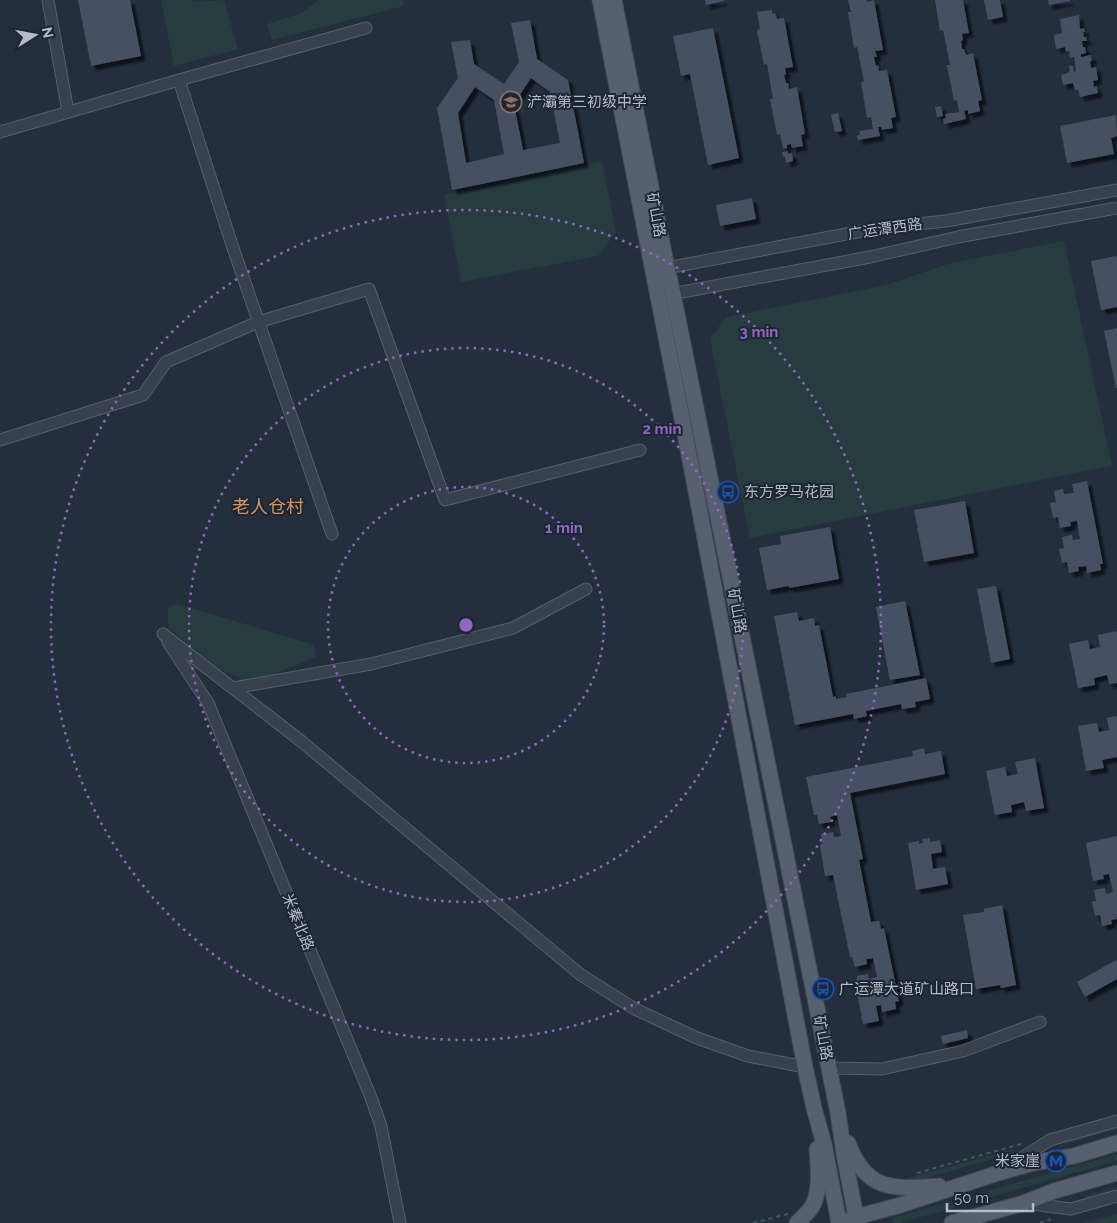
<svg xmlns="http://www.w3.org/2000/svg" width="1117" height="1223" font-family="Raleway,'Noto Sans SC',sans-serif">
<defs>
<filter id="shadow"><feDropShadow dx="4.5" dy="4.5" stdDeviation="1" flood-color="#0009"/></filter>
</defs>
<rect width="100%" height="100%" fill="#242f3e"/>
<g fill="#263c3f">
<polygon points="161,0 192,0 193,2 224,0 238,49 174,66"/>
<polygon points="318,0 403,0 404,6 272,40 267,24 302,13"/>
<polygon points="602,161 616,232 598,256 461,282 444,195"/>
<polygon points="1064,241 1112,466 750,538 710,339 726,317 886,285 951,263"/>
<polygon points="178,604 314,645 316,657 252,683 218,669 168,627 168,607"/>
<polygon points="1117,1124 1117,1129 1070,1143 1068,1138"/>
<polygon points="1013,1149 1014,1153 909,1183 908,1178"/>
<polygon points="1117,1154 1117,1161 900,1223 894,1223 892,1218"/>
<polygon points="1117,1187 1117,1192 1086,1201 1085,1196"/>
<polygon points="1117,1214 1117,1223 1084,1223"/>
</g>
<g fill="#455162" fill-rule="evenodd" filter="url(#shadow)">
<polygon points="78,0 130,0 141,56 91,66"/>
<polygon points="705,0 724,0 724,1 706,5"/>
<polygon points="848,0 867,0 867,2 874,0 883,50 875,51 877,57 874,57 876,66 878,65 879,71 887,70 896,117 891,118 893,128 882,130 881,127 878,127 880,136 858,140 857,135 860,135 859,131 873,129 871,117 867,118 861,82 864,81 857,47 854,48 848,12 851,12"/>
<polygon points="935,0 963,0 969,33 962,34 963,40 961,41 962,49 964,49 966,55 973,53 982,100 978,101 980,111 968,114 968,110 964,111 966,119 944,124 943,119 946,118 945,114 959,112 957,100 954,101 947,65 950,65 943,30 940,31"/>
<polygon points="984,0 1000,0 1003,17 988,20"/>
<polygon points="1048,0 1070,0 1070,1 1049,5"/>
<polygon points="772,10 772,14 775,13 777,19 784,18 793,67 785,68 786,74 784,75 786,83 788,83 789,89 797,87 805,134 801,135 803,146 792,148 791,144 787,145 787,148 783,149 780,134 777,135 770,99 773,99 767,64 764,65 757,30 760,29 757,12"/>
<polygon points="1079,15 1080,29 1084,28 1085,32 1083,32 1084,37 1086,37 1087,41 1082,41 1083,47 1085,47 1086,53 1081,54 1081,57 1091,55 1092,61 1090,61 1091,68 1096,67 1098,80 1093,81 1094,87 1097,86 1098,93 1080,97 1078,90 1075,90 1073,83 1063,85 1061,75 1068,73 1068,72 1070,71 1069,66 1073,66 1074,72 1076,71 1074,57 1070,58 1069,51 1066,52 1065,47 1056,49 1054,35 1062,33 1060,19"/>
<path d="M530,20L537,59L568,80L584,163L452,190L437,108L458,78L451,42L470,40L474,64L504,84L519,62L511,23ZM531,78L550,92L560,143L523,150L514,104ZM475,87L494,100L504,154L466,163L458,113Z"/>
<polygon points="713,28 739,158 708,165 690,74 681,76 673,36"/>
<polygon points="941,106 943,116 937,117 935,107"/>
<polygon points="838,113 842,131 835,132 831,115"/>
<polygon points="1116,115 1117,136 1111,138 1114,154 1067,163 1060,126"/>
<polygon points="788,151 788,154 792,153 793,161 786,163 785,156 783,157 782,152"/>
<polygon points="752,198 756,219 720,226 716,205"/>
<polygon points="1117,256 1117,307 1101,310 1091,261"/>
<polygon points="1117,328 1117,388 1116,388 1104,331"/>
<polygon points="1087,481 1103,564 1100,564 1101,570 1087,573 1086,566 1078,567 1079,571 1069,573 1067,562 1062,563 1059,549 1064,548 1062,537 1072,535 1073,540 1080,539 1077,521 1070,522 1071,526 1060,528 1058,517 1053,518 1050,503 1056,502 1054,491 1063,489 1064,494 1074,493 1072,484"/>
<polygon points="965,501 974,553 924,562 914,510"/>
<polygon points="830,527 839,579 789,588 789,586 767,590 759,548 781,544 780,536"/>
<polygon points="996,586 1010,659 991,663 977,589"/>
<polygon points="905,601 920,675 890,680 876,607"/>
<polygon points="797,612 799,621 814,618 815,626 819,625 833,697 836,696 836,699 847,697 846,694 926,678 930,699 915,702 916,707 902,709 901,704 866,711 867,716 854,719 853,714 795,725 774,616"/>
<polygon points="1117,631 1117,683 1109,684 1107,675 1094,678 1095,685 1078,688 1069,644 1088,640 1090,649 1100,647 1098,635"/>
<polygon points="1117,716 1117,757 1102,760 1104,768 1086,771 1078,726 1097,723 1099,732 1109,730 1107,718"/>
<polygon points="924,748 925,754 941,751 945,774 850,793 863,859 859,860 871,922 879,921 881,929 884,928 899,1001 895,1002 896,1009 882,1012 881,1005 876,1006 879,1021 863,1024 856,987 858,986 856,979 857,979 857,976 868,974 869,979 877,977 873,958 866,959 867,964 855,967 852,957 850,957 833,875 825,876 820,845 822,844 821,834 833,832 834,837 841,836 837,815 830,817 831,822 819,824 817,815 814,815 806,777 913,756 912,751"/>
<polygon points="1035,758 1044,808 1026,811 1024,802 1011,805 1012,812 995,815 986,771 1005,767 1007,776 1018,774 1015,762"/>
<polygon points="1117,836 1117,919 1111,920 1112,924 1102,926 1100,915 1095,916 1092,902 1096,901 1094,890 1105,888 1106,894 1113,892 1109,874 1103,875 1104,879 1093,881 1086,843"/>
<polygon points="930,838 930,842 940,840 942,852 931,854 933,869 945,867 948,884 916,890 908,843 919,841 919,844 923,843 922,839"/>
<polygon points="1002,905 1016,985 1001,988 1000,985 976,989 963,915 984,912 984,909"/>
<polygon points="1116,960 1117,963 1117,979 1085,997 1077,982"/>
<polygon points="967,1030 968,1038 943,1044 941,1036"/>
</g>
<g fill="none" stroke-linecap="round" stroke-linejoin="round">
<g stroke="#565f6c" stroke-width="13">
<g id="minor">
<polyline points="48,0 68,112"/>
<polyline points="179,80 232,245 332,534"/>
<polyline points="0,132 179,80 366,28"/>
<polyline points="661,269 878,228 946,221 1117,190"/>
<polyline points="666,295 870,257 958,237 1117,208"/>
<polyline points="0,440 143,395 166,362 258,322 369,289 445,500 640,450"/>
<polyline points="163,634 301,741 581,975 635,1009 697,1038 748,1056 805,1067"/>
<polyline points="168,642 208,703 370,1095 381,1126 400,1223"/>
<polyline points="233,688 371,664 513,628 586,589"/>
<polyline points="829,1068 882,1069 963,1051 1040,1022"/>
<polyline points="1007,1167 1050,1140 1117,1121"/>
<polyline points="1024,1203 1071,1209 1117,1196"/>
</g>
</g>
<g stroke="#414a57" stroke-width="17">
<g id="major">
<polyline points="600,0 691,465 805,1067 814,1108 824,1144 839,1223"/>
<polyline points="614,0 667,268 673,294 829,1068 838,1113 844,1154 856,1217 859,1223"/>
<path d="M848,1143C866,1192 894,1189 939,1186"/>
<polyline points="847,1221 856,1217 901,1205 998,1173 1033,1163 1074,1156 1117,1143"/>
<path d="M797,1223C803,1217 809,1212 813,1205C821,1189 818,1166 817,1149"/>
<polyline points="952,1223 1024,1203 1054,1191 1117,1173"/>
</g>
</g>
<g stroke="#44595c" stroke-width="2" stroke-dasharray="4 4" stroke-linecap="butt">
<polyline points="917,1173 1021,1144"/>
<polyline points="753,1223 788,1214"/>
<polyline points="1040,1223 1051,1219"/>
</g>
<use href="#minor" stroke="#38414e" stroke-width="11"/>
<use href="#major" stroke="#56606e" stroke-width="15"/>
</g>
<g fill="none" stroke="#9266c3" stroke-width="2.5" stroke-dasharray="2.5 5">
<circle cx="466" cy="625" r="138"/>
<circle cx="466" cy="625" r="277"/>
<circle cx="466" cy="625" r="415"/>
</g>
<defs>
<g id="school-ring" transform="scale(1.125)"><circle r="9.5" fill="#1d2633" stroke="#8d6e63" stroke-width="1.5"/><path d="M0-5L7-2L0 1L-7-2ZM-4 1L0 2.5L4 1V4Q0 6-4 4Z" fill="#8d6e63"/></g>
<g id="bus-ring" transform="scale(1.125)"><circle r="9.5" fill="#1d2633" stroke="#1a4fb4" stroke-width="1.5"/><path d="M-5-6H5V4H4V6H2V4H-2V6H-4V4H-5ZM-3.5-4V0h7V-4ZM-3.5 1.2v1.5H-2V1.2ZM2 1.2v1.5H3.5V1.2Z" fill="#1a4fb4"/></g>
<g id="metro-ring" transform="scale(1.125)"><circle r="9.5" fill="#1d2633" stroke="#1a4fb4" stroke-width="1.5"/><path d="M-5.5 5V-5H-3L0 0L3-5H5.5V5H3V-.5L0 4L-3-.5V5Z" fill="#1a4fb4"/></g>
</defs>
<g fill-rule="evenodd">
<use href="#school-ring" x="511" y="102"/>
<use href="#bus-ring" x="728" y="492"/>
<use href="#bus-ring" x="823" y="989"/>
<use href="#metro-ring" x="1056" y="1161"/>
</g>
<g text-anchor="middle" stroke-width="4" stroke-linejoin="round" paint-order="stroke">
<g font-size="15" fill="#b4bcc9" stroke="#1d2633" text-anchor="start">
<text x="527" y="107">浐灞第三初级中学</text>
<text x="744" y="497">东方罗马花园</text>
<text x="839" y="994">广运潭大道矿山路口</text>
<text x="1040" y="1166" text-anchor="end">米家崖</text>
</g>
<g font-size="15" fill="#b4bcc9" stroke="#1d2633">
<text transform="translate(656 215) rotate(79)" y="5">矿山路</text>
<text transform="translate(885 229) rotate(-8)" y="5">广运潭西路</text>
<text transform="translate(737 611) rotate(79)" y="5">矿山路</text>
<text transform="translate(298 922) rotate(68)" y="5">米秦北路</text>
<text transform="translate(823 1038) rotate(79)" y="5">矿山路</text>
</g>
<g font-size="18" fill="#d59563" stroke="#1d2633">
<text x="268" y="513">老人仓村</text>
</g>
</g>
<circle cx="466" cy="625" r="8" fill="#9266c3" stroke="#1d2633" stroke-width="2.5"/>
<g font-size="15" text-anchor="middle" font-weight="bold" fill="#9266c3" stroke="#1d2633" stroke-width="4" stroke-linejoin="round" paint-order="stroke">
<text x="759" y="337">3 min</text>
<text x="662" y="434">2 min</text>
<text x="564" y="533">1 min</text>
</g>
<g transform="translate(35 35) rotate(79)" stroke="#1d2633" stroke-width="4" paint-order="stroke">
<path d="M0-4L9 19L0 12L-9 19Z" fill="#b4bcc9"/>
<text y="-8" font-size="14" font-weight="bold" text-anchor="middle" fill="#b4bcc9">N</text>
</g>
<path d="M947 1203v8h86v-8" fill="none" stroke="#b4bcc9" stroke-width="2.5"/>
<text x="954" y="1203" font-size="15" fill="#b4bcc9" stroke="#1d2633" stroke-width="4" paint-order="stroke">50 m</text>
</svg>
